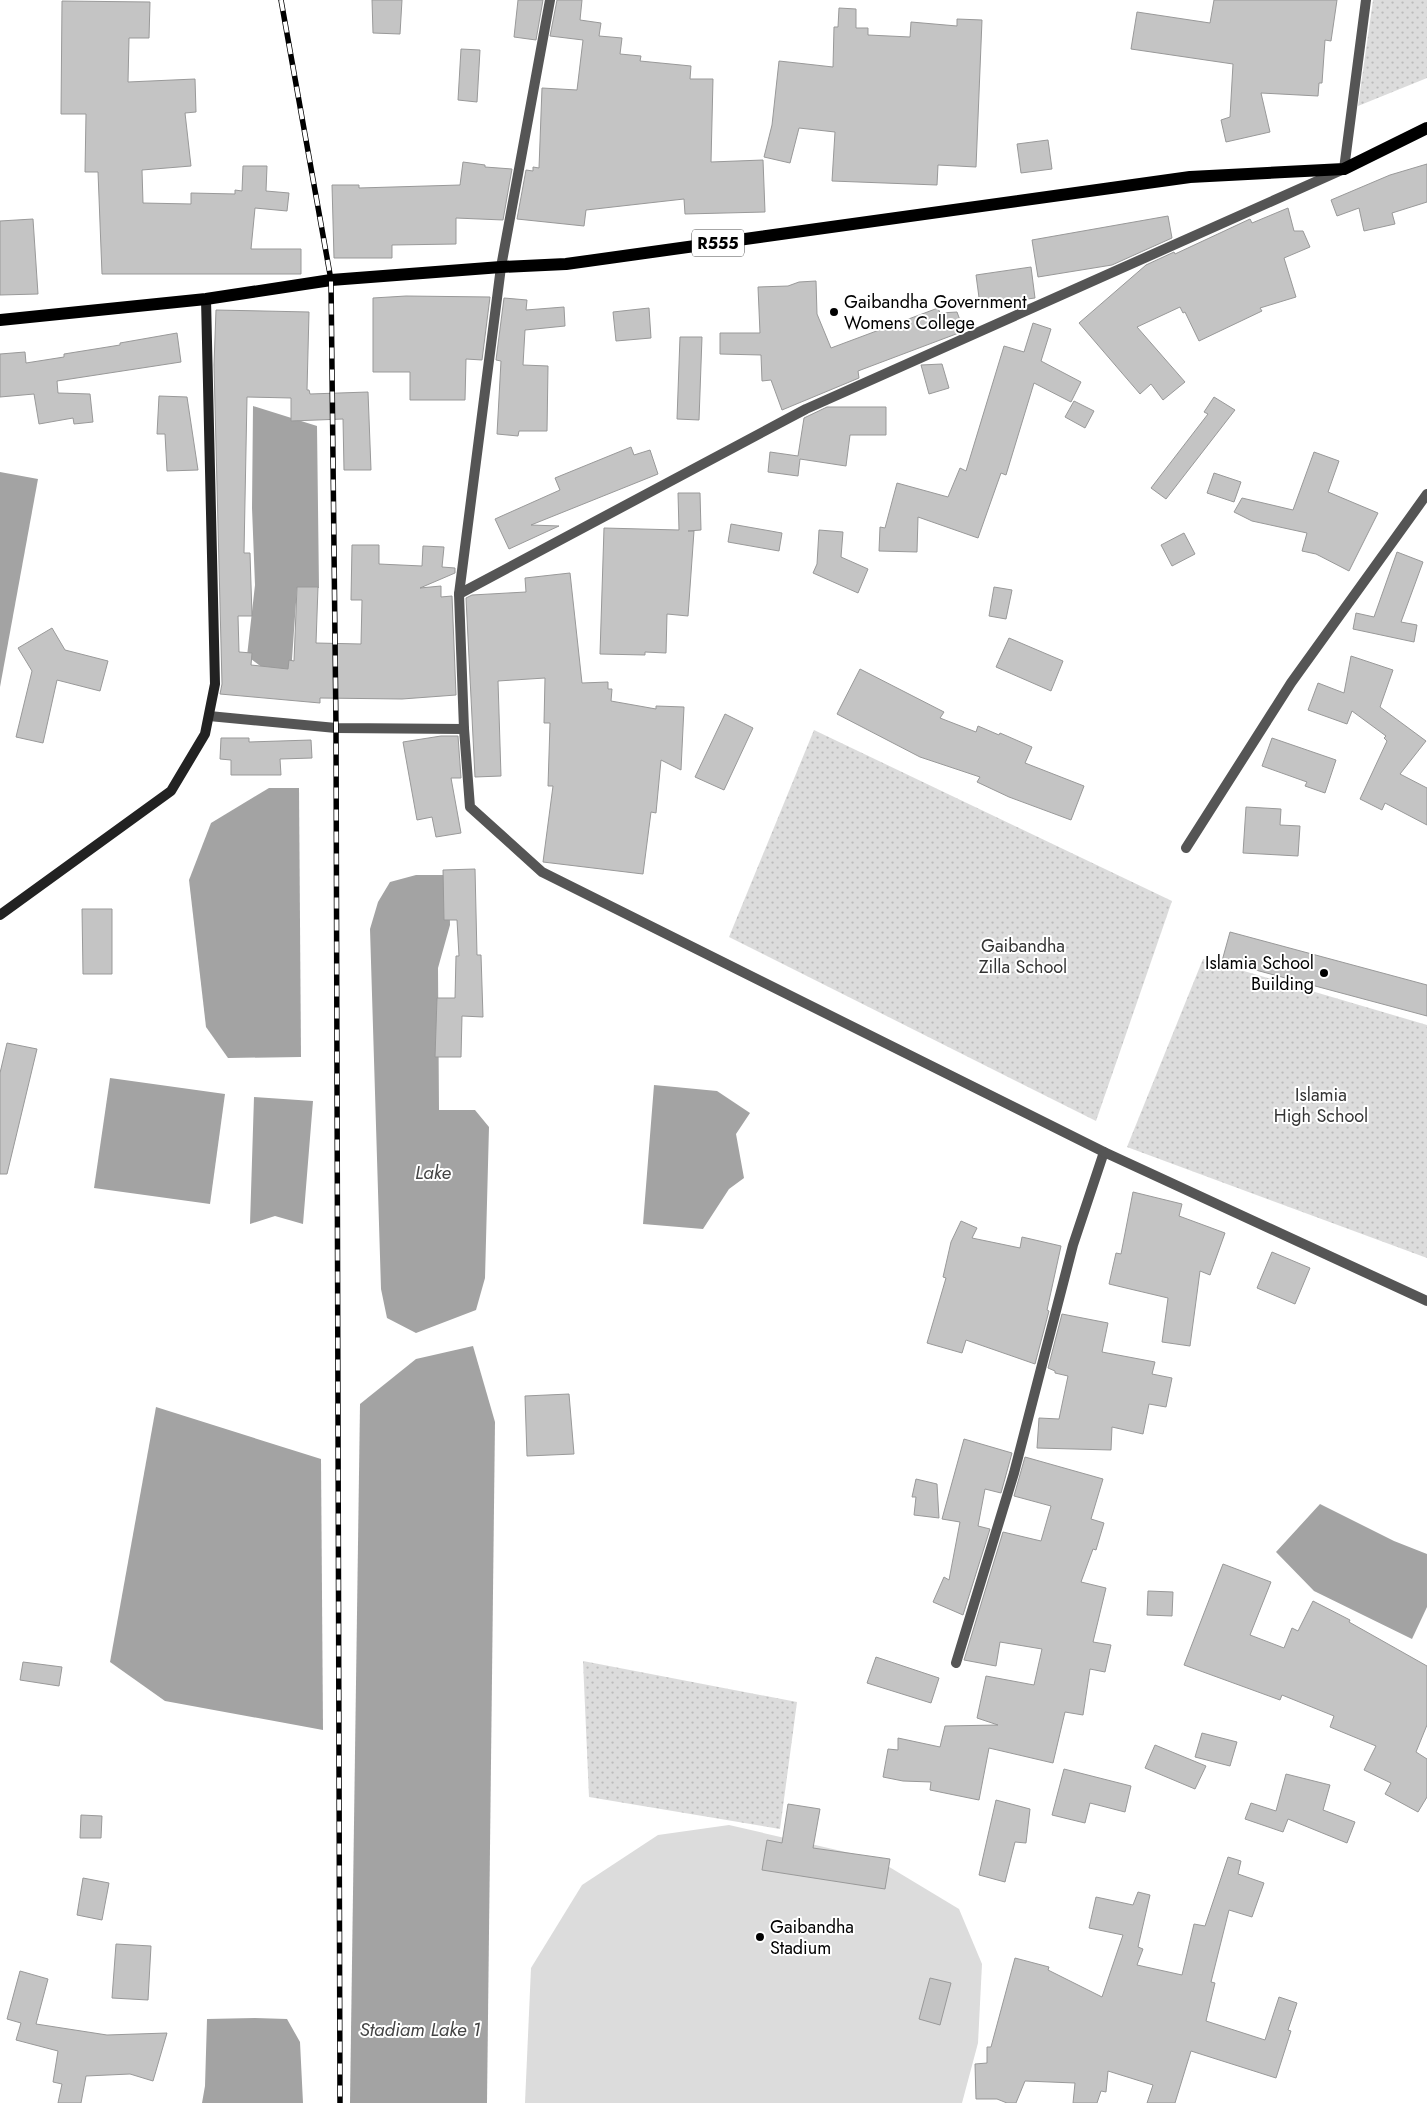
<svg xmlns="http://www.w3.org/2000/svg" width="1427" height="2103" font-family="Jost,sans-serif">
<defs>
<pattern id="park-dots" width="8" height="8" patternUnits="userSpaceOnUse" patternTransform="scale(1.25)"><rect width="8" height="8" fill="#dcdcdc"/><path d="M2 2h.1M6 6h.1" fill="none" stroke="#bbb" stroke-width="1.8" stroke-linecap="round"/></pattern>
</defs>
<rect width="100%" height="100%" fill="#fff"/>
<g fill="url(#park-dots)">
<polygon points="1373,0 1427,0 1427,78 1358,106"/>
<polygon points="814,730 1172,901 1096,1121 729,937"/>
<polygon points="1203,959 1427,1025 1427,1258 1127,1147"/>
<polygon points="583,1661 797,1702 780,1829 589,1797"/>
</g>
<polygon fill="#dcdcdc" points="729,1825 876,1859 959,1909 982,1964 978,2043 962,2103 525,2103 531,1968 582,1885 658,1835"/>
<g fill="#a3a3a3">
<polygon points="253,406 317,426 319,588 297,588 291,673 267,671 247,656 255,585 252,508"/>
<polygon points="0,472 38,479 0,687"/>
<polygon points="269,788 299,788 301,1057 228,1058 206,1027 189,880 211,823"/>
<polygon points="416,875 449,875 450,925 438,968 439,1110 475,1110 489,1127 485,1278 476,1310 416,1333 387,1318 381,1289 370,929 378,902 390,882"/>
<polygon points="110,1078 225,1094 210,1204 94,1188"/>
<polygon points="654,1085 717,1091 750,1113 736,1134 744,1178 729,1189 703,1229 643,1224"/>
<polygon points="254,1097 313,1101 303,1224 275,1216 250,1224"/>
<polygon points="473,1346 495,1422 487,2103 350,2103 360,1404 416,1359"/>
<polygon points="156,1407 321,1459 323,1730 165,1701 110,1662"/>
<polygon points="1320,1504 1394,1541 1427,1554 1427,1607 1412,1639 1314,1591 1276,1552"/>
<polygon points="255,2018 287,2019 300,2042 303,2103 202,2103 205,2086 207,2019"/>
</g>
<g fill="#c4c4c4" stroke="#999">
<polygon points="372,0 402,0 400,34 373,33"/>
<polygon points="518,0 543,0 536,40 514,37"/>
<polygon points="557,0 582,0 580,20 601,23 599,36 622,38 620,54 641,56 640,61 691,66 690,79 713,79 711,162 763,160 765,212 685,214 684,199 586,210 584,226 517,219 526,170 533,171 533,167 539,168 542,88 577,90 583,40 550,36"/>
<polygon points="1214,0 1337,0 1331,41 1325,40 1322,83 1319,83 1318,96 1261,93 1270,132 1226,142 1221,120 1230,117 1233,64 1131,49 1137,12 1210,23"/>
<polygon points="62,1 150,2 149,38 129,38 128,82 195,79 196,112 185,113 191,166 142,170 143,203 191,204 191,193 235,194 235,190 242,191 243,166 267,166 266,191 289,193 287,211 255,208 251,249 301,249 301,274 102,274 98,172 85,172 86,114 61,114"/>
<polygon points="839,8 856,9 856,28 868,28 868,35 910,37 911,22 957,26 957,19 982,20 976,167 938,165 937,185 832,181 835,132 799,128 790,163 764,157 772,125 779,61 833,67 834,27 838,27"/>
<polygon points="461,49 480,50 477,102 458,100"/>
<polygon points="1048,140 1052,169 1021,173 1017,144"/>
<polygon points="463,162 485,165 485,167 512,169 503,220 456,218 456,244 392,245 392,258 334,258 332,185 359,185 359,188 460,185"/>
<polygon points="1427,164 1427,202 1392,213 1395,224 1364,231 1359,208 1337,216 1331,200 1390,175"/>
<polygon points="1288,208 1294,231 1303,231 1310,247 1284,258 1296,297 1260,308 1262,311 1199,341 1185,312 1183,313 1180,307 1137,327 1185,382 1163,400 1151,384 1140,394 1079,323 1146,265 1174,252 1175,254 1250,219 1252,223"/>
<polygon points="1168,216 1172,238 1112,265 1038,277 1032,240"/>
<polygon points="33,219 38,294 0,295 0,221"/>
<polygon points="1031,267 1035,298 980,305 976,275"/>
<polygon points="816,281 817,314 831,348 938,308 940,313 957,312 964,331 858,371 859,378 782,410 771,380 762,381 761,355 720,354 720,333 760,333 758,287 788,286 799,282"/>
<polygon points="406,296 490,297 482,360 466,359 465,400 410,400 410,372 373,372 373,298"/>
<polygon points="504,298 527,300 526,310 564,307 565,326 525,330 523,365 548,366 547,431 519,431 518,436 497,434 501,361 496,360"/>
<polygon points="649,308 651,338 616,341 613,312"/>
<polygon points="216,310 309,312 307,390 309,390 310,394 368,392 371,470 344,470 343,419 291,421 291,398 247,397 244,553 250,553 252,616 238,616 239,652 252,653 251,665 288,669 289,660 294,661 297,587 318,587 316,643 361,644 362,600 351,600 352,545 379,545 379,564 422,566 423,546 444,547 442,567 455,568 455,573 420,588 441,586 441,597 452,596 456,695 402,699 320,698 320,703 220,694 222,684 214,365"/>
<polygon points="1033,323 1051,329 1041,361 1081,382 1071,402 1034,383 1006,475 1001,473 978,538 918,517 917,552 879,551 880,527 885,528 897,483 948,497 960,468 966,471 1004,346 1024,352"/>
<polygon points="177,333 181,362 57,381 58,393 90,394 93,422 74,424 73,418 39,424 34,394 0,397 0,354 25,352 26,363 64,357 64,354 120,345 120,343"/>
<polygon points="680,337 702,337 699,420 677,419"/>
<polygon points="942,364 949,388 929,394 921,365"/>
<polygon points="159,396 187,397 198,470 167,471 165,434 157,434"/>
<polygon points="1214,397 1235,410 1166,499 1151,488 1208,414 1204,412"/>
<polygon points="1074,401 1094,411 1085,428 1065,417"/>
<polygon points="827,407 886,407 886,435 850,435 846,466 800,459 798,476 768,472 770,452 798,456 804,418"/>
<polygon points="631,447 634,455 650,450 658,474 531,525 559,526 509,549 495,519 560,490 555,478"/>
<polygon points="1314,452 1339,461 1328,492 1378,513 1349,571 1316,554 1302,551 1307,533 1252,521 1234,512 1242,498 1293,510"/>
<polygon points="1214,473 1241,482 1234,502 1207,493"/>
<polygon points="678,493 700,493 701,530 688,531 694,531 688,616 667,614 666,653 645,652 645,655 600,654 604,528 679,530"/>
<polygon points="731,524 782,533 779,551 728,542"/>
<polygon points="819,530 843,532 841,557 868,569 858,593 813,573 817,564"/>
<polygon points="1184,533 1195,554 1172,566 1161,545"/>
<polygon points="1397,552 1423,562 1401,622 1417,625 1414,642 1353,629 1356,613 1374,617"/>
<polygon points="570,573 582,683 608,682 608,689 612,689 611,701 656,709 656,706 684,707 681,770 661,760 656,813 651,812 643,874 543,862 553,786 548,786 550,723 544,723 545,678 498,681 501,776 475,777 466,598 472,595 526,592 525,578"/>
<polygon points="994,587 1012,590 1006,619 989,616"/>
<polygon points="52,628 65,650 108,661 100,691 57,680 43,743 16,737 32,671 18,648"/>
<polygon points="1009,638 1063,661 1051,691 996,667"/>
<polygon points="1351,656 1393,670 1380,707 1426,741 1400,774 1427,788 1427,825 1385,803 1382,810 1360,799 1387,741 1384,738 1386,736 1352,711 1347,724 1308,710 1318,683 1344,693"/>
<polygon points="860,669 944,712 940,718 976,732 978,726 999,735 1000,733 1032,747 1025,763 1084,786 1071,820 1009,797 977,782 980,777 920,757 837,714"/>
<polygon points="725,714 753,728 724,790 695,777"/>
<polygon points="441,736 458,736 461,778 451,778 461,833 436,837 432,817 417,820 403,742"/>
<polygon points="221,738 249,738 249,742 311,740 312,758 280,759 281,775 231,775 231,760 220,759"/>
<polygon points="1272,738 1336,760 1325,793 1305,786 1307,782 1262,766"/>
<polygon points="1246,807 1281,809 1280,825 1300,826 1298,856 1243,853"/>
<polygon points="475,869 477,955 481,955 483,1017 462,1016 461,1057 435,1057 437,998 455,998 456,956 459,956 457,920 444,920 443,870"/>
<polygon points="82,909 112,909 112,974 83,974"/>
<polygon points="1230,932 1427,985 1427,1016 1222,961"/>
<polygon points="7,1043 37,1049 7,1174 0,1174 0,1073"/>
<polygon points="1133,1192 1182,1204 1179,1216 1225,1233 1210,1275 1200,1271 1190,1346 1162,1342 1168,1298 1109,1284 1116,1253 1121,1254"/>
<polygon points="961,1221 977,1228 972,1238 1020,1248 1022,1237 1061,1246 1047,1310 1049,1311 1035,1364 966,1340 962,1353 927,1343 946,1278 943,1277 951,1242"/>
<polygon points="1272,1252 1310,1268 1295,1304 1257,1288"/>
<polygon points="1062,1314 1108,1323 1102,1352 1155,1362 1152,1374 1172,1378 1166,1407 1149,1404 1143,1434 1112,1427 1111,1450 1037,1448 1039,1418 1059,1419 1068,1376 1055,1373 1055,1371 1048,1368"/>
<polygon points="569,1394 574,1454 527,1456 525,1396"/>
<polygon points="964,1439 1012,1453 1001,1493 985,1489 978,1526 990,1529 963,1615 933,1602 944,1577 949,1580 960,1522 942,1519"/>
<polygon points="1025,1457 1103,1479 1091,1519 1104,1523 1096,1550 1093,1549 1081,1582 1106,1588 1093,1642 1111,1645 1105,1672 1090,1669 1083,1715 1065,1712 1053,1763 989,1748 979,1800 930,1790 931,1782 903,1781 883,1777 888,1749 898,1750 898,1738 940,1747 945,1726 998,1725 977,1718 986,1676 1034,1685 1042,1649 1000,1642 996,1666 964,1660 1003,1532 1041,1541 1051,1506 1014,1496"/>
<polygon points="916,1479 937,1484 939,1518 914,1515 916,1497 912,1497"/>
<polygon points="1223,1564 1271,1582 1250,1635 1284,1648 1292,1628 1298,1631 1313,1601 1350,1620 1349,1622 1427,1666 1427,1725 1416,1752 1427,1759 1427,1797 1418,1812 1385,1794 1391,1783 1364,1770 1376,1746 1330,1727 1334,1716 1282,1695 1280,1700 1184,1665"/>
<polygon points="1148,1591 1173,1592 1172,1616 1147,1615"/>
<polygon points="876,1657 939,1678 931,1703 867,1683"/>
<polygon points="23,1662 62,1667 59,1686 20,1680"/>
<polygon points="1202,1733 1237,1742 1230,1766 1195,1757"/>
<polygon points="1155,1745 1206,1766 1195,1789 1145,1768"/>
<polygon points="1064,1769 1131,1786 1125,1812 1090,1803 1085,1823 1052,1815"/>
<polygon points="1286,1774 1330,1785 1323,1810 1355,1822 1347,1843 1288,1819 1283,1832 1245,1819 1251,1803 1276,1811"/>
<polygon points="996,1800 1030,1809 1026,1843 1015,1842 1005,1882 979,1875"/>
<polygon points="788,1804 820,1809 813,1848 890,1859 885,1889 762,1870 767,1840 782,1843"/>
<polygon points="81,1815 102,1816 101,1838 80,1838"/>
<polygon points="1228,1857 1241,1861 1238,1874 1264,1883 1252,1917 1229,1910 1211,1982 1215,1983 1206,2021 1265,2040 1279,1997 1297,2003 1288,2030 1291,2031 1276,2078 1191,2051 1175,2103 1147,2103 1153,2085 1108,2071 1106,2092 1101,2091 1097,2103 1073,2103 1075,2083 1025,2081 1016,2103 1007,2103 997,2099 976,2099 975,2064 987,2063 987,2047 991,2047 1015,1958 1049,1967 1048,1970 1102,1997 1123,1935 1089,1928 1096,1897 1133,1905 1138,1892 1150,1895 1138,1947 1143,1949 1137,1965 1182,1975 1194,1924 1205,1926"/>
<polygon points="83,1878 109,1883 102,1920 77,1915"/>
<polygon points="116,1944 151,1946 148,2000 112,1998"/>
<polygon points="20,1971 48,1979 36,2024 107,2035 167,2033 153,2081 130,2074 86,2076 81,2103 58,2103 62,2084 53,2082 58,2051 16,2040 21,2023 7,2019"/>
<polygon points="930,1978 951,1983 940,2025 919,2019"/>
</g>
<g fill="none" stroke-linecap="round" stroke-linejoin="round">
<g stroke="#555" stroke-width="10">
<polyline points="209,716 336,728 464,729"/>
<polyline points="1186,848 1291,683 1427,494"/>
<polyline points="956,1663 1014,1473 1073,1245 1104,1152"/>
</g>
<g stroke="#555" stroke-width="10">
<polyline points="550,0 501,267 459,594 464,729 470,807 542,872 1104,1152 1427,1301"/>
<polyline points="459,594 806,409 1344,169 1366,0"/>
</g>
<polyline stroke="#222" stroke-width="10" points="0,915 171,791 205,734 215,684 206,299"/>
<polyline stroke="#000" stroke-width="12" points="0,320 206,299 331,280 501,267 566,264 1190,177 1344,169 1427,128"/>
<g stroke="#000" stroke-width="5.5">
<polyline id="rail" points="281,0 331,280 336,728 340,2103"/>
</g>
<use href="#rail" stroke="#fff" stroke-width="4" stroke-dasharray="11" stroke-linecap="butt"/>
</g>
<g fill="#000" stroke="#fff" stroke-width="2">
<circle cx="834" cy="312" r="5"/>
<circle cx="1324" cy="973" r="5"/>
<circle cx="760" cy="1937" r="5"/>
</g>
<g text-anchor="middle" stroke-width="4" stroke-linejoin="round" paint-order="stroke">
<rect fill="#fff" stroke="#4c4c4c" stroke-width="1" x="692" y="229.5" width="52" height="27" rx="4"/>
<g font-size="16" font-weight="bold" fill="#000">
<text x="718" y="249">R555</text>
</g>
<g font-size="18" fill="#000" stroke="#fff" text-anchor="start">
<text x="844" y="308">Gaibandha Government<tspan x="844" dy="21">Womens College</tspan></text>
<text x="1314" y="969" text-anchor="end">Islamia School<tspan x="1314" dy="21">Building</tspan></text>
<text x="770" y="1933">Gaibandha<tspan x="770" dy="21">Stadium</tspan></text>
</g>
<g font-size="18" fill="#333" stroke="#fff">
<text x="1023" y="952">Gaibandha<tspan x="1023" dy="21">Zilla School</tspan></text>
<text x="1321" y="1101">Islamia<tspan x="1321" dy="21">High School</tspan></text>
</g>
<g font-size="19" font-style="italic" fill="#444" stroke="#fff">
<text x="433" y="1179">Lake</text>
<text x="420" y="2036">Stadiam Lake 1</text>
</g>
</g>
</svg>
